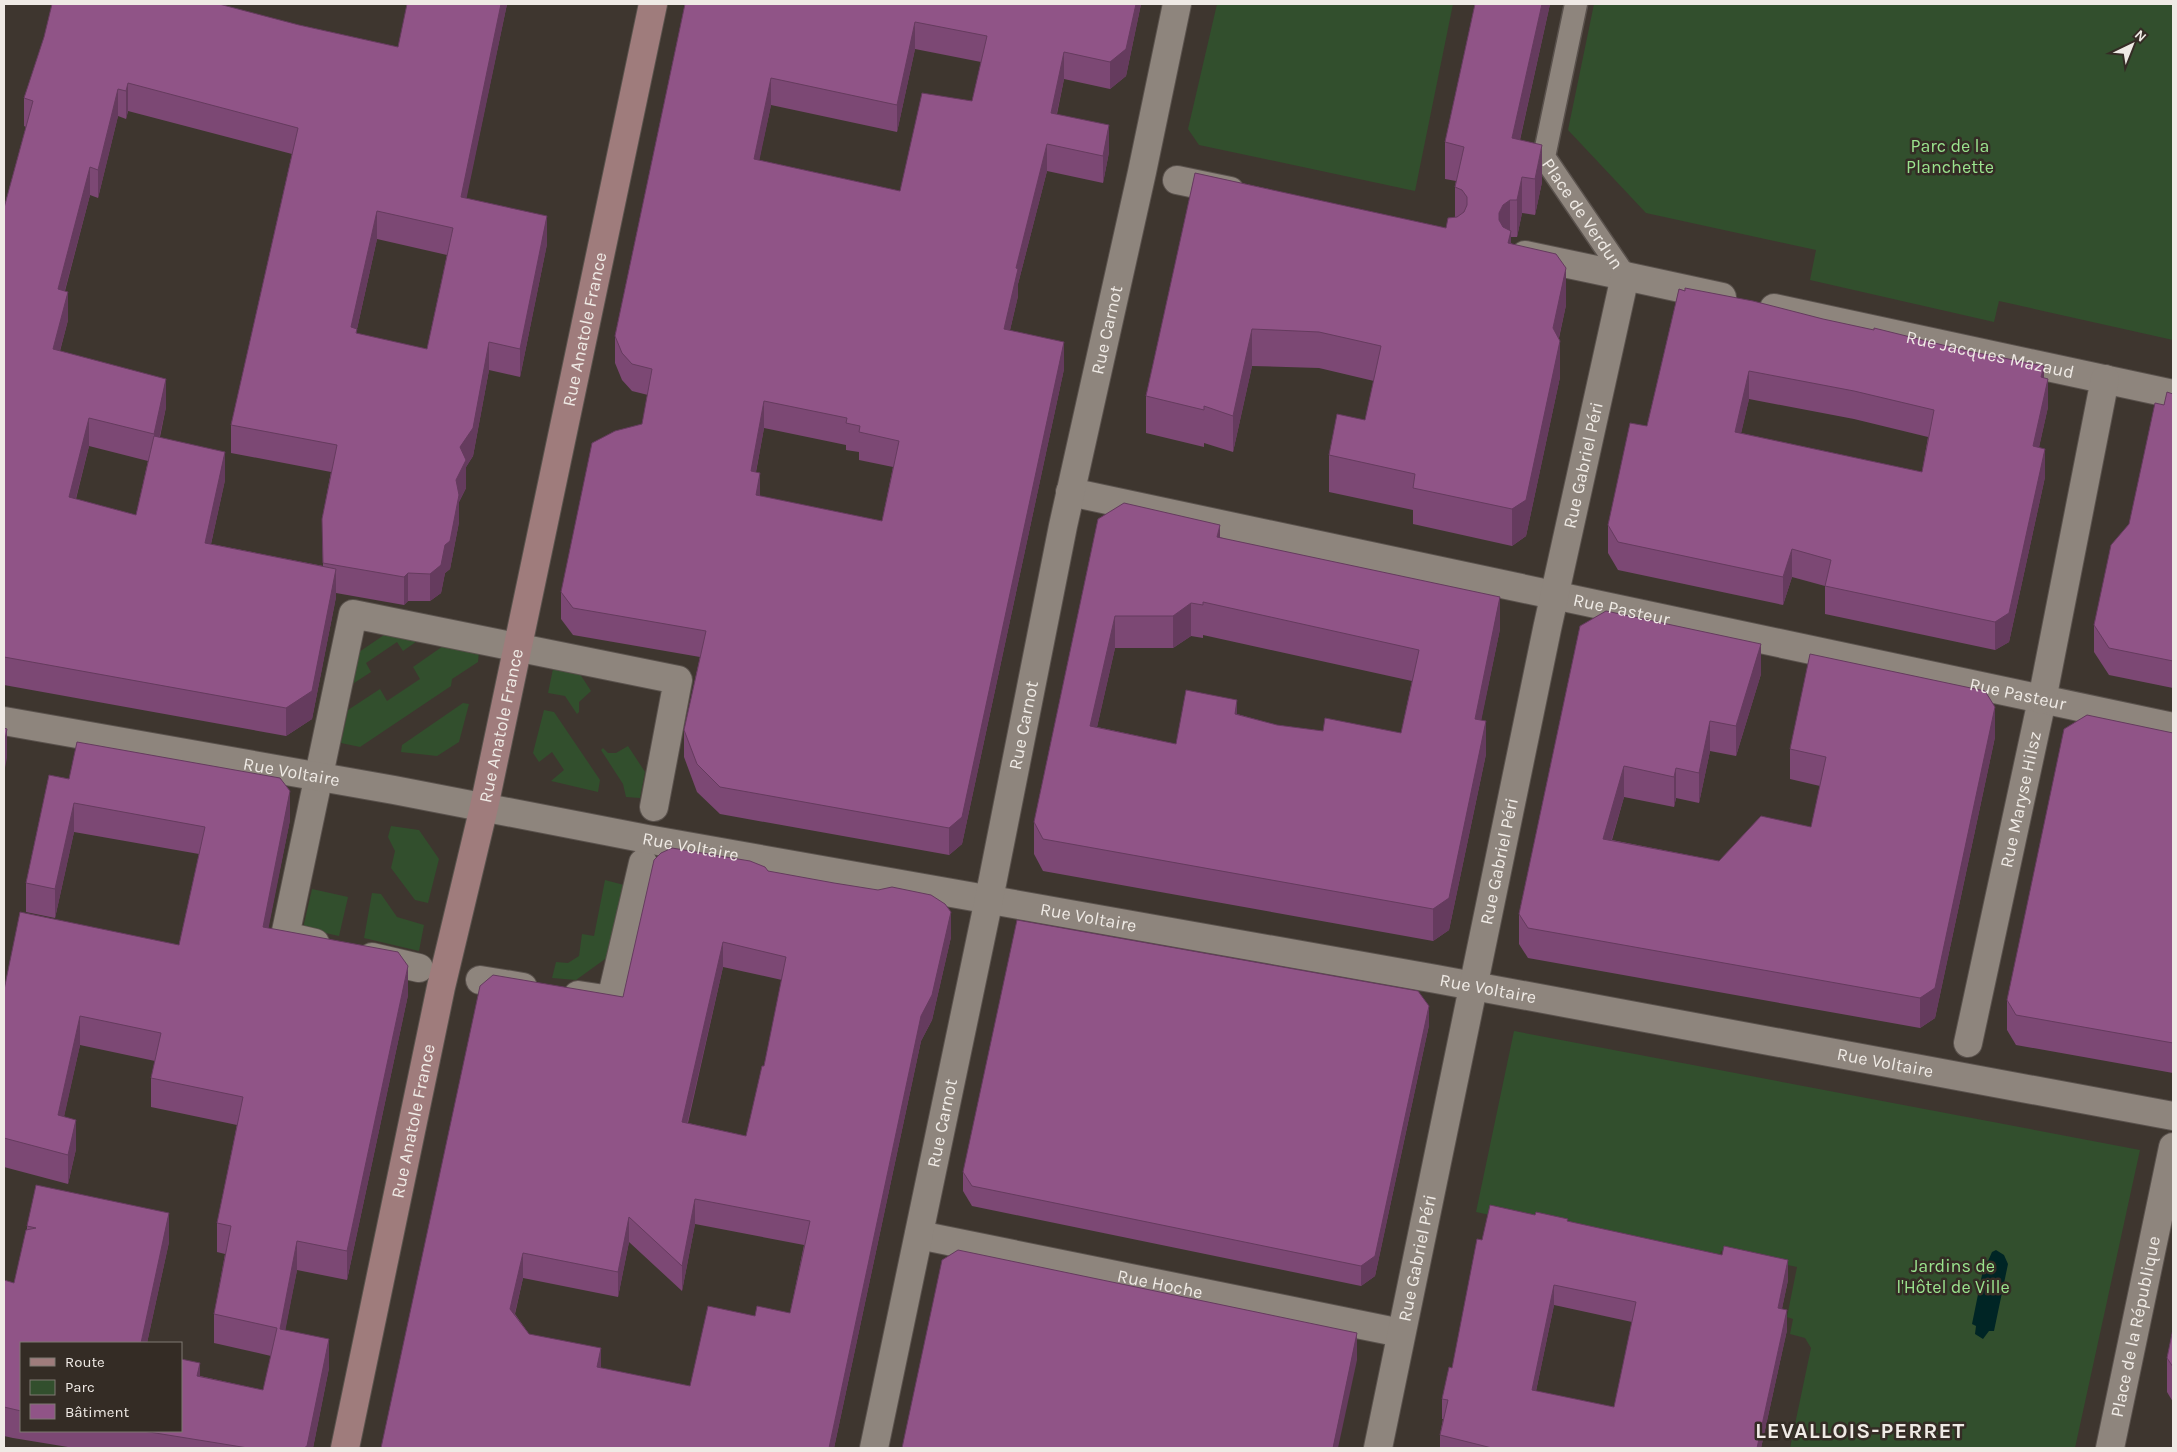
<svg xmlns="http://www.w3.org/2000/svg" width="2177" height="1452" font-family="Karla,sans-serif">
<rect width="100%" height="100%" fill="#3e362f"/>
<g fill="#324f2d">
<polygon points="1217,4 1453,4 1415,191 1199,145 1188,129"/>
<polygon points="1594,4 2173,4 2173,340 1999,301 1994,322 1810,280 1816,250 1646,213 1568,130"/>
<polygon points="387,633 420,639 403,651 397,642 366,663 371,672 351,685 359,652"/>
<polygon points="446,644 479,651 478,662 452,679 451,686 360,747 341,743 348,710 380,689 387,701 420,679 413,667"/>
<polygon points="554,664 576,668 591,691 579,702 579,712 577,714 565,696 548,693"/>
<polygon points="463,703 469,704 459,742 437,756 401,752 402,745"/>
<polygon points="544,710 554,712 600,780 598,792 551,781 564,770 552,752 539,762 533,753"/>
<polygon points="628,746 645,772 640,798 626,797 623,784 601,750 603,748 608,753 616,753"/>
<polygon points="391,826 419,830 439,859 428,903 415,900 391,868 395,851 388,837"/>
<polygon points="605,880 624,885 612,954 576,980 552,978 556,962 568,963 579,956 582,934 594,936"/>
<polygon points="312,889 348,897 339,936 303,928"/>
<polygon points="372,893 381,894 397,917 424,925 419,951 364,938"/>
<polygon points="1514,1031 2140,1150 2075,1448 1790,1448 1811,1348 1805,1338 1790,1334 1793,1319 1787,1317 1797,1267 1721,1251 1718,1264 1476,1212"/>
</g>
<polygon fill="#002525" points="1996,1250 2004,1255 2008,1264 1994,1331 1989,1331 1983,1339 1975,1334 1976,1326 1972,1324 1985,1260 1988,1261 1992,1252"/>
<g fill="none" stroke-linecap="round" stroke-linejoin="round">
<g stroke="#5a524d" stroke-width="25">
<g id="service">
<path id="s1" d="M1576,4L1544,157L1625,276"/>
</g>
</g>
<g stroke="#5a524d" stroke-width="30">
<g id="pedestrian">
<polyline points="1177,180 1230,191"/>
<polyline points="1525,255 1625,276"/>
<polyline points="315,943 285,936 353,614 678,680 654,807"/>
<polyline points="372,957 419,968"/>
<polyline points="480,980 523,987"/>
<polyline points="578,995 611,1000 643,863"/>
<path id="s2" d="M1968,1043L2042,700"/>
<path id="s3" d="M2110,1448L2173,1147"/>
</g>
</g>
<g stroke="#5a524d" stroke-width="30">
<g id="minor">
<path id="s4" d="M1774,308L2173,394"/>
<path id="s5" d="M1070,492L2173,727"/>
<polyline points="2042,700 2105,379"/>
<path id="s6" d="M4,721L394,790L647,839L1436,979L2173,1116"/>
<path id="s7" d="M919,1235L1401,1333"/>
<path id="s8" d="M874,1448L989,899L1063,526L1142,172L1177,4"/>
<path id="s9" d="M1378,1448L1547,629L1625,276L1722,297"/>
</g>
</g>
<g stroke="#5a524d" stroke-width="30">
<g id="secondary">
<path id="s10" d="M345,1448L441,987L484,807L653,4"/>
</g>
</g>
<use href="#service" stroke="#8e857d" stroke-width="22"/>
<use href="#pedestrian" stroke="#8e857d" stroke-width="28"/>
<use href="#minor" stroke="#8e857d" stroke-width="28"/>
<use href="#secondary" stroke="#9f7c7c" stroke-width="28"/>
</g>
<g fill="#7c4874" fill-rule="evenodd">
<path d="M507,4L466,198L547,244L520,377L489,370L473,456L466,467V488L459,502V522L450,569L445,573L441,593L430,601H408L404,605L336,593V597L312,719L286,736L4,685V208L26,127L24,126V98L299,25L398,47ZM128,111L292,154L231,425V453L331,472L322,519L323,566L211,544L225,480L160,437L166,407L60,351L68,320L65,291L90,195L98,198L118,116L126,119ZM377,239L447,255L427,349L357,334V329ZM89,446L148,461L136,515L76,499Z"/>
<path d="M685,4H1141L1126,76L1110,89L1064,79L1057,114L1109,152L1103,183L1047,171L1018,284V296L1010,330L1064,369L962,844L949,855L720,814L697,792L684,757V730L700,657L573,635L561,619V592L642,424L648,395L632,391L622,380L615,363V336ZM915,49L981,62L972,101L900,191L759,160L771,105L897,132ZM764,428L846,445V450L859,452V460L893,467L882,521L760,496L756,472Z"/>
<polygon points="1475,4 1550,4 1520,140 1542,182 1535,215 1522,213 1517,237 1511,237 1511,243 1566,305 1559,338 1560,377 1526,536 1512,546 1413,524 1413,510 1329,492 1329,455 1365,420 1374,381 1319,368 1252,366 1233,452 1204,443 1204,447 1146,433 1146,396 1195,173 1446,228 1455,217 1455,187 1456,181 1445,179 1445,142"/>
<path d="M1679,289L2044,378L2048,407L2039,447L2045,477L2009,642L1995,650L1825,614V586L1792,577L1783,605L1618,570L1608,553V525L1647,426ZM1749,399L1854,419L1928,437L1922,472L1741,433Z"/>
<polygon points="2173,394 2173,688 2109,675 2094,652 2094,625 2129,524 2164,405"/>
<path d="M1098,519L1220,537L1500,629L1481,720L1486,754L1449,930L1433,941L1043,871L1034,854V822ZM1203,635L1412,681L1401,733L1323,731L1277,725L1237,714L1176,744L1097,727L1115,648H1173L1191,636L1203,638Z"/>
<polygon points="1580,626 1761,674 1736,756 1710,751 1699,803 1676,798 1674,807 1624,797 1612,840 1719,861 1811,827 1820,786 1790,779 1790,749 1995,737 1935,1018 1920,1028 1528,958 1519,944 1519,914"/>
<polygon points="2173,733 2173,1073 2016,1045 2007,1030 2007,1000"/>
<polygon points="49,775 290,820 268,928 408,995 347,1280 297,1270 285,1330 329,1368 313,1448 74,1448 13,1438 4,1436 4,1280 14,1283 27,1230 27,1226 169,1242 147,1343 21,1343 21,1431 181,1431 200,1376 263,1390 271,1356 214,1343 214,1314 225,1254 217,1252 217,1223 237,1125 151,1107 151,1078 155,1061 80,1045 64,1116 76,1149 68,1184 4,1167 4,990 179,945 199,854 74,832 55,918 26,912 26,883"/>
<path d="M768,871L951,937L932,1020L921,1041L834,1448H381L623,997ZM723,967L782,980L764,1066L746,1136L688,1123ZM695,1224L804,1245L790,1313L755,1316L690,1386L601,1368L529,1334L515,1314L523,1278L618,1297L629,1242L682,1291Z"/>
<polygon points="1429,1025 1375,1276 1361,1286 972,1206 963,1191 963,1172"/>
<path d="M1568,1221L1788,1280L1782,1308L1787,1330L1761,1448H1440V1435L1443,1419H1442V1399L1452,1368L1482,1240ZM1554,1305L1632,1322L1614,1407L1536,1391Z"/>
<polygon points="2173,1329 2173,1402 2167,1392 2167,1358"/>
</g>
<g fill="#653b5e">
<polygon points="501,4 507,4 461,225 461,197"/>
<polygon points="1136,4 1141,4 1126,76 1110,89 1110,62"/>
<polygon points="1542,4 1550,4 1512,175 1512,138"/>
<polygon points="915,22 915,49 897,132 897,105"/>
<polygon points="1064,52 1064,79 1051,140 1051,113"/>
<polygon points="771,78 771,105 754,186 754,159"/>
<polygon points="128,83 128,111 126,119 126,91"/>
<polygon points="118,89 118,116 98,198 98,170"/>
<polygon points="1109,125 1109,152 1103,183 1103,156"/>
<polygon points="1047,144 1047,171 1018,284 1018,296 1004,356 1004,329 1016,268"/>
<polygon points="1542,145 1542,182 1535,215 1535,179"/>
<polygon points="90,167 90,195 58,316 58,289"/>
<polygon points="1522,177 1522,213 1517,237 1517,200"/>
<polygon points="1510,200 1510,235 1511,231 1511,267 1499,249 1499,213 1503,205"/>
<polygon points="377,211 377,239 357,329 357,357 351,327"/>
<polygon points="547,216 547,244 520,377 520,349"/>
<polygon points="1566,268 1566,305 1553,364 1553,328"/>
<polygon points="68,292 68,320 53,377 53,349"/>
<polygon points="1252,329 1252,366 1233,452 1233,416"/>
<polygon points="1560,341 1560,377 1526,536 1512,546 1512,509"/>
<polygon points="489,342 489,370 473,456 466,467 466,488 459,502 459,522 450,569 445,573 441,593 430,601 430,574 456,480 460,447"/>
<polygon points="1064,342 1064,369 962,844 949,855 949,828"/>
<polygon points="2044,366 2044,394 2041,377"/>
<polygon points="1749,371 1749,399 1735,460 1735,432"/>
<polygon points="166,379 166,407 154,462 154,434"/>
<polygon points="2048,379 2048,407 2033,474 2033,446"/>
<polygon points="764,401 764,428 751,498 751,471"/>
<polygon points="89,418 89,446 69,525 69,497"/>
<polygon points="2045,449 2045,477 2009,642 1995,650 1995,622"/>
<polygon points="225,452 225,480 205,571 205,543"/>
<polygon points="760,473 760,500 756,495"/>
<polygon points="1220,525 1220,557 1217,537"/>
<polygon points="1792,549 1792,577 1783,605 1783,577"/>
<polygon points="336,569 336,597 312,719 286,736 286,708"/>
<polygon points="408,573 408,601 404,605 404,577"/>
<polygon points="1500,597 1500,629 1475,751 1475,719"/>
<polygon points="1191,603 1191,636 1173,648 1173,616"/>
<polygon points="1115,616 1115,648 1090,758 1090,726"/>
<polygon points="1761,644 1761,674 1736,756 1736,726"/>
<polygon points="1237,700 1237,733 1235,714"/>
<polygon points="1995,707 1995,737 1935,1018 1920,1028 1920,998"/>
<polygon points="1486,721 1486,754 1449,930 1433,941 1433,909"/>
<polygon points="1710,721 1710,751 1699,803 1699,773"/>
<polygon points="7,729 7,758 4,773 4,744"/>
<polygon points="1624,766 1624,797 1603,869 1603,839"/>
<polygon points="1676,768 1676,798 1674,807 1674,777"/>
<polygon points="290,791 290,820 263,956 263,927"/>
<polygon points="74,803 74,832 55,918 55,889"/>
<polygon points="951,912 951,937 932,1020 921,1041 834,1448 829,1448 921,1016"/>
<polygon points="723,942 723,967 682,1146 682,1122"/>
<polygon points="408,966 408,995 347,1280 347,1251"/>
<polygon points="1429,1006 1429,1025 1375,1276 1361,1286 1361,1266"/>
<polygon points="80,1016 80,1045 58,1144 58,1115"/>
<polygon points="76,1120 76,1149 68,1184 68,1155"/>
<polygon points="695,1199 695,1224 682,1291 682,1266"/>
<polygon points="169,1213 169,1242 147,1343 141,1343"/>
<polygon points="629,1217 629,1242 618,1297 618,1272"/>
<polygon points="297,1241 297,1270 280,1358 280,1329"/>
<polygon points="523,1253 523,1278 510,1334 510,1309"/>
<polygon points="1788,1260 1788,1280 1778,1328 1778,1308"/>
<polygon points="1554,1285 1554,1305 1532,1410 1532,1390"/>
<polygon points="1787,1310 1787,1330 1761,1448 1757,1448"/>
<polygon points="1357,1333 1357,1360 1338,1448 1333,1448"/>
<polygon points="329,1339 329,1368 313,1448 304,1448"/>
<polygon points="601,1348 601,1373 597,1367"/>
<polygon points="200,1363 200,1392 197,1376"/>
</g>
<g fill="#905487" stroke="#653b5e" fill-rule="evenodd">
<path d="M52,4H219L299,25L398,47L407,4H501L461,197L547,216L520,349L489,342L473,428L460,447L466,460L456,480L459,495L450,541L445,545L441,565L430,574L408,573L404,577L323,563L322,519L337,445L231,425L298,128L128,83L126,91L118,89L98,170L90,167L58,289L68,292L53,349L166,379L154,434L89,418L69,497L136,515L154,436L225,452L205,543L336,569L312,691L286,708L4,657V208L33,101L24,98L44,37ZM377,211L453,228L427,349L356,333L357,329L351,327Z"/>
<path d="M685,4H1136L1126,49L1110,62L1064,52L1051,113L1109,125L1103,156L1047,144L1016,268L1018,269L1004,329L1064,342L962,817L949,828L720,787L697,764L684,730L706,631L573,608L561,592L592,443L615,431L642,424L652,369L632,364L622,353L615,336ZM915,22L987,36L972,101L922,93L900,191L754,159L771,78L897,105ZM764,401L847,418L846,423L860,426L859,432L899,441L882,521L756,495L760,473L751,471Z"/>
<polygon points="1475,4 1542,4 1512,138 1542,145 1535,179 1522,177 1517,200 1510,200 1503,205 1499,213 1499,220 1503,227 1511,231 1508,243 1556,254 1566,268 1553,328 1560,341 1526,500 1512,509 1413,488 1415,474 1329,455 1337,414 1365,420 1381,346 1319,332 1252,329 1233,416 1204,406 1204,410 1146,396 1195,173 1446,228 1448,218 1457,217 1464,212 1467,205 1467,197 1462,190 1455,187 1464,147 1445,142"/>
<path d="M1685,288L1753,301L1823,319L1874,330V328L1963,350L2044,366L2041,377L2048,379L2033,446L2045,449L2009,613L1995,622L1825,586L1831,560L1792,549L1783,577L1618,542L1608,525L1630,423L1647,426L1679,289L1685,291ZM1749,371L1854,391L1934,410L1922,472L1735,432Z"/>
<polygon points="2167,392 2173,394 2173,661 2109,648 2094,625 2111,545 2129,524 2155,403 2164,405"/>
<path d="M1124,503L1220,525L1217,537L1500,597L1475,719L1486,721L1449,898L1433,909L1043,839L1034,822L1098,519ZM1203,602L1419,650L1401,733L1325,718L1323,731L1277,725L1235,714L1237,700L1186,690L1176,744L1090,726L1115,616H1173L1191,603L1203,605Z"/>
<polygon points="1606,611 1761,644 1736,726 1710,721 1699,773 1676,768 1674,777 1624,766 1603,839 1719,861 1761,816 1811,827 1826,757 1790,749 1810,654 1985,691 1995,707 1935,988 1920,998 1528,928 1519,914 1580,626"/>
<polygon points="2087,715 2173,733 2173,1043 2016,1015 2007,1000 2064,729"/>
<polygon points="4,728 7,729 4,744"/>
<polygon points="77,742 280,778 290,791 263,927 398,952 408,966 347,1251 297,1241 280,1329 329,1339 307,1446 304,1448 248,1448 143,1431 181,1431 181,1359 200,1363 197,1376 263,1390 277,1328 214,1314 231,1226 217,1223 243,1097 151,1078 161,1033 80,1016 58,1115 76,1120 68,1155 4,1138 4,990 20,912 179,945 205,827 74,803 55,889 26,883 49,775 69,779"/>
<path d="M672,848L750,861L765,867L768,871L834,883L878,890L892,887L931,895L945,904L951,912L932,995L921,1016L829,1448H381L480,986L493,975L623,997L654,860L661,853ZM723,942L786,957L764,1066H762L746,1136L682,1122ZM695,1199L810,1221L790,1313L757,1306L755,1316L708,1306L690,1386L597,1367L601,1348L529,1334L510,1309L523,1253L618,1272L629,1217L682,1266Z"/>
<polygon points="1017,920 1418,991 1429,1006 1375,1256 1361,1266 972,1186 963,1172"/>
<polygon points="36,1185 169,1213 141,1343 21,1343 21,1411 4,1407 4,1280 14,1283 26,1230 36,1228 27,1226"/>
<path d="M1490,1205L1535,1215L1536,1212L1568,1219L1567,1221L1722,1255L1724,1246L1788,1260L1778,1308L1787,1310L1757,1448H1492L1440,1435L1448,1400L1442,1399L1449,1367L1452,1368L1477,1239L1482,1240ZM1554,1285L1636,1302L1614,1407L1532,1390Z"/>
<polygon points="958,1250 1357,1333 1333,1448 902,1448 942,1260"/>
<polygon points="2173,1329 2173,1367 2167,1358"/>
</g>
<g text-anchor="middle" stroke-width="5" stroke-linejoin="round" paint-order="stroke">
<g font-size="18" fill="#9be48e" stroke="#342c25">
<text x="1950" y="152">Parc de la<tspan x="1950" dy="21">Planchette</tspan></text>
<text x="1953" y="1272">Jardins de<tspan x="1953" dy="21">l'Hôtel de Ville</tspan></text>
</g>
<g font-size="18" fill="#efeae5" stroke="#342c25">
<text dy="6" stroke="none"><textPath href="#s1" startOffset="225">Place de Verdun</textPath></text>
<text dy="6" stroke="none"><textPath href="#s8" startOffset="1142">Rue Carnot</textPath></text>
<text dy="6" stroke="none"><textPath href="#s10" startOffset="1144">Rue Anatole France</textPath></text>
<text dy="6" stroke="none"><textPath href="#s4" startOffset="221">Rue Jacques Mazaud</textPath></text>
<text dy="6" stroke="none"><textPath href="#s9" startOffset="1004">Rue Gabriel Péri</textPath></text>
<text dy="6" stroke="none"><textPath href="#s5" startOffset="564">Rue Pasteur</textPath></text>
<text dy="6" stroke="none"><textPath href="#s5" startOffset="969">Rue Pasteur</textPath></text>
<text dy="6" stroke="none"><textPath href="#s10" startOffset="739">Rue Anatole France</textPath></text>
<text dy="6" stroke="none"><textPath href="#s8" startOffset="738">Rue Carnot</textPath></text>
<text dy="6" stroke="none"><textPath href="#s6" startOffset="292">Rue Voltaire</textPath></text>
<text dy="6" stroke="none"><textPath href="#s2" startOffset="249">Rue Maryse Hilsz</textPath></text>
<text dy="6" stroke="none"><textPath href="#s6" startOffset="698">Rue Voltaire</textPath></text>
<text dy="6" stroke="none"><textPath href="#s9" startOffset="599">Rue Gabriel Péri</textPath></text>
<text dy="6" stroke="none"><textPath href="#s6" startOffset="1102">Rue Voltaire</textPath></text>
<text dy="6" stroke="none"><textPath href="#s6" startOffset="1508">Rue Voltaire</textPath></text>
<text dy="6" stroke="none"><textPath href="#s6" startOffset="1912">Rue Voltaire</textPath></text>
<text dy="6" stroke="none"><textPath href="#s10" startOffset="334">Rue Anatole France</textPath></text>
<text dy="6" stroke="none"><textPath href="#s8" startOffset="332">Rue Carnot</textPath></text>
<text dy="6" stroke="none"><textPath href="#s9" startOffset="194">Rue Gabriel Péri</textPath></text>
<text dy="6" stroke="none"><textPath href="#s7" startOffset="246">Rue Hoche</textPath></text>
<text dy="6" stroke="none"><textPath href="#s3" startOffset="124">Place de la République</textPath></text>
</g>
<g font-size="22" font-weight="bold" letter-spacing="1" fill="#efeae5" stroke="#342c25">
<text x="1860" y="1438">LEVALLOIS-PERRET</text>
</g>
</g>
<rect width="2177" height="1452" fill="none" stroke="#efeae5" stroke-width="10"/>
<rect x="20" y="1342" width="162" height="90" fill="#342c25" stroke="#7f7872"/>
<rect x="30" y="1358" width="25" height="8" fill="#9f7c7c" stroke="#7f7872"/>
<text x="65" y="1367" font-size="15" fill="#efeae5">Route</text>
<rect x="30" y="1380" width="25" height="15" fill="#324f2d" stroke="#7f7872"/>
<text x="65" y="1392" font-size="15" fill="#efeae5">Parc</text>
<rect x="30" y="1404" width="25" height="15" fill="#905487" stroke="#7f7872"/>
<text x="65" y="1417" font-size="15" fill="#efeae5">Bâtiment</text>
<g transform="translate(2132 45) rotate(43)" stroke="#342c25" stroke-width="4" paint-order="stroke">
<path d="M0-4L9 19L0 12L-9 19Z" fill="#efeae5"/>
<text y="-8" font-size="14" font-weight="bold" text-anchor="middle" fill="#efeae5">N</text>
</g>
</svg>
